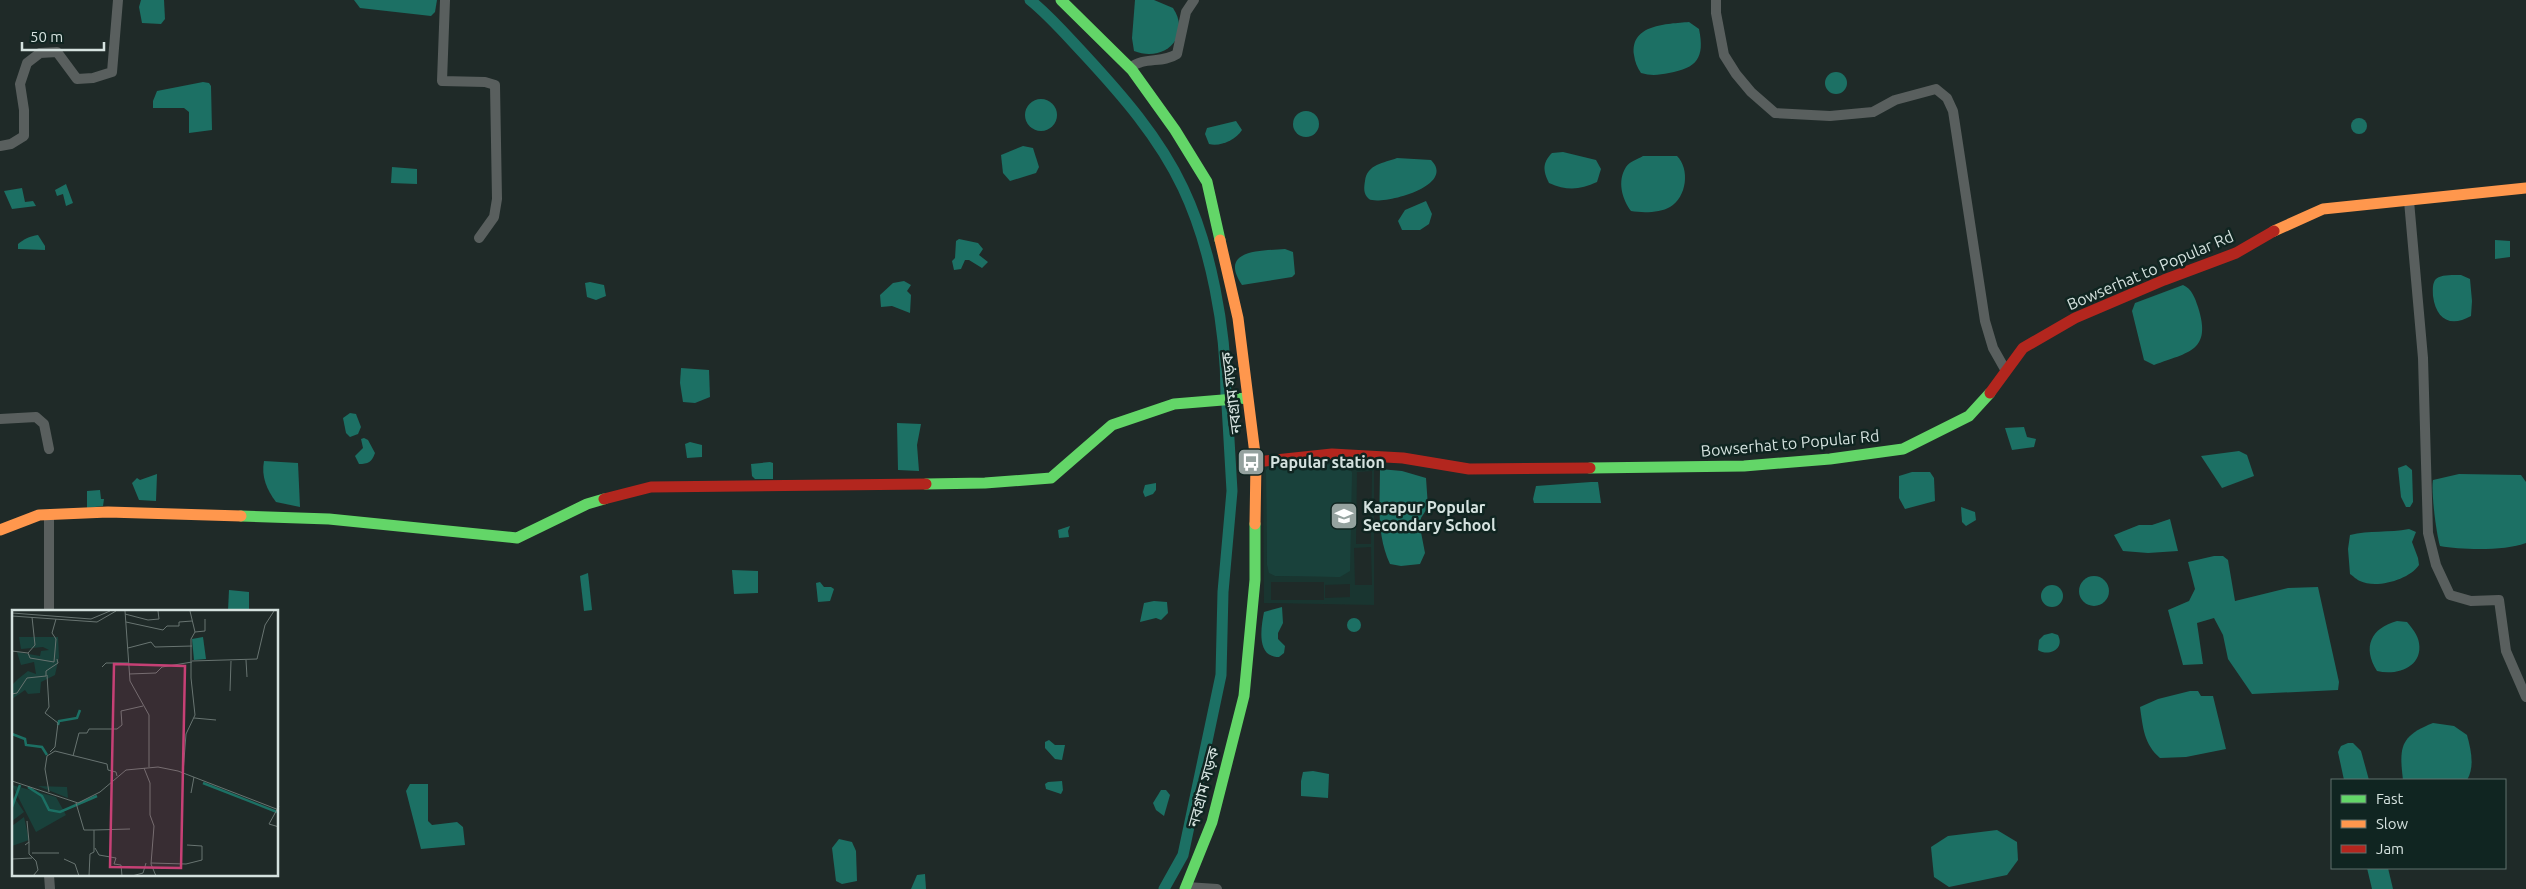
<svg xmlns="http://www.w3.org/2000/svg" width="2526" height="889" font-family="Ubuntu,'Noto Sans Bengali',sans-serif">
<rect width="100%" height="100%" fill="#1f2a28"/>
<path fill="#193530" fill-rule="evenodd" d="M1374,458V605L1264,603L1263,464ZM1357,460L1373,461L1372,469H1357ZM1346,464L1340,577L1275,576L1270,573L1267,565L1266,470L1270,466ZM1372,471L1371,544H1356L1357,472ZM1371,547L1372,585H1355L1354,548ZM1271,582H1324V600H1271ZM1350,584V597L1325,598V585Z"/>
<polygon fill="#19413b" points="1343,464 1350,467 1352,473 1350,571 1340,577 1335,577 1275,576 1269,573 1267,565 1266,470 1269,466"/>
<g fill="#1c7064">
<polygon points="141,0 164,0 165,19 161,24 142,23 139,7"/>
<polygon points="354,0 437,0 435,12 431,16 360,8"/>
<path d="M1135,0H1154L1173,8C1192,37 1164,63 1134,51L1132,38Z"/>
<path d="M1689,22L1699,29C1705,58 1697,68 1669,73C1659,75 1651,76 1641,73C1637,67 1635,62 1634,55C1630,24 1667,24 1689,22Z"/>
<circle cx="1836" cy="83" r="11"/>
<polygon points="203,82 209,83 211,86 212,130 189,133 189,112 184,108 153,108 153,101 157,91"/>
<circle cx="1041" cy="115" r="16"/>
<circle cx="1306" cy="124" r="13"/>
<circle cx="2359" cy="126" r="8"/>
<path d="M1236,121L1242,130C1236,140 1220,147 1209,144L1205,134L1207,128Z"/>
<polygon points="1023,146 1033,148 1039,167 1036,173 1010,181 1003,173 1001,155"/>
<path d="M1563,152L1596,160L1601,169L1597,182C1580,190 1567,191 1549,183C1543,171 1542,163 1552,153Z"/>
<path d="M1643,156H1677C1690,169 1687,197 1670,207C1660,213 1642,213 1631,211C1622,199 1617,181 1626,167C1629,162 1638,159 1643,156Z"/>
<path d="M1397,158L1431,160C1458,187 1379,206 1369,199C1363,194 1364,187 1365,181C1367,164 1384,163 1397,158Z"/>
<polygon points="392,167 417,169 417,184 391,183"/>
<polygon points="66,184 73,203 66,206 63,194 57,196 55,190"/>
<polygon points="22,188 25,202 33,201 36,206 12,209 4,191"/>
<polygon points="1426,201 1432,214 1429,224 1420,230 1402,230 1398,221 1405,210"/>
<path d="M38,235L45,246V250L18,249V244C24,239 30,236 38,235Z"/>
<polygon points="959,239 978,243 983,249 979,255 988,262 982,268 969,260 965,260 961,269 954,270 952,261 955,258 956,241"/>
<polygon points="2495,240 2510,241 2510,257 2495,259"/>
<path d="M1285,249L1293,252L1295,274L1292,277L1242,285C1218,249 1261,251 1285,249Z"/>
<path d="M2461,275L2470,279L2472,301L2471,316C2450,328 2436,319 2433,296C2433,291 2432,285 2435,280C2440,274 2453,275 2461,275Z"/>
<polygon points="904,281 911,285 907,291 911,295 910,313 892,306 881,307 880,295 893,283"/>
<polygon points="590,282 604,285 606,296 596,300 587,297 585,283"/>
<path d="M2183,285C2192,289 2195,298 2198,307C2212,351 2189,352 2154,365L2144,360L2132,311L2135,303Z"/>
<polygon points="681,368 709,370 710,397 695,403 683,402 680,383"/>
<polygon points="350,413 356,414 361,427 358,434 350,437 346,433 343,418"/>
<polygon points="897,423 921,424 917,445 919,471 898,470"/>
<polygon points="2024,427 2027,437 2036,439 2034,447 2012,450 2005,428"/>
<path d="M364,438L368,440L375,453C372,462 368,464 359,464L355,456L363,448L361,439Z"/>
<polygon points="690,442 702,445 702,457 687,458 685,444"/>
<polygon points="2239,451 2247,455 2254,476 2222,488 2201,456"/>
<path d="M264,461L298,463L300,507L276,502C267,490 261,477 264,461Z"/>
<polygon points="770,462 773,463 773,479 755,479 752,476 751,464"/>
<polygon points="2406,465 2412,470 2413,502 2410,507 2406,507 2401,497 2398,468"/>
<path d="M1380,469L1402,471L1426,478L1428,507L1421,518L1420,527L1425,553L1420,564L1401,566L1390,564C1376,534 1380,502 1380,469Z"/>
<polygon points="1912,472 1930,472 1934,478 1935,501 1905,509 1899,498 1899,476"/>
<polygon points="157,474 156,501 139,500 132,483 137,478 140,480"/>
<path d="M2459,474L2521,475L2526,482V543C2505,551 2462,550 2440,546C2436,533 2431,491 2433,480Z"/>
<polygon points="1591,482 1598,482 1601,503 1534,503 1533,499 1536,486"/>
<polygon points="1156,483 1156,490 1153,494 1145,497 1143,492 1145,485"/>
<polygon points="100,490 101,499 104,499 103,506 87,508 87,491"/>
<polygon points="1961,507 1975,512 1976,520 1966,526 1962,522"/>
<polygon points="2170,519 2178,551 2148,553 2123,551 2114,535 2139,525 2152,525"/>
<polygon points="1070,526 1068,531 1069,537 1059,538 1058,530"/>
<path d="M2409,529L2416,532L2412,542L2418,558L2419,565C2409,580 2376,589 2360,581C2357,580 2353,576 2350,574L2348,549L2350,535C2369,530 2389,533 2409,529Z"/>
<polygon points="2214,556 2223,556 2228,560 2235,601 2288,588 2318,587 2339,682 2338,690 2252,694 2228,659 2223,635 2214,618 2197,623 2203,664 2183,665 2168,610 2189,601 2195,589 2188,562"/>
<polygon points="732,570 758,571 758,593 734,594"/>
<polygon points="588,573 592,610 584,611 580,576"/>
<circle cx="2094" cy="591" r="15"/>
<polygon points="820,582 824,587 831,587 834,589 830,601 818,602 816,583"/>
<circle cx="2052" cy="596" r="11"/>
<polygon points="229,590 249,592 249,611 228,611"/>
<polygon points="1154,601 1167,602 1168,613 1161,620 1156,618 1140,622 1144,603"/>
<path d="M1282,607L1283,623L1278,633V639L1285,646L1284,653L1279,657C1256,657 1261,628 1264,612Z"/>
<circle cx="1354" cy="625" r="7"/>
<path d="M2397,621L2407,622C2412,628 2418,635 2419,643C2423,667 2397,676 2377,671C2362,647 2371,628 2397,621Z"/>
<path d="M2052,633L2058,635C2065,649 2049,657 2038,650L2039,640L2044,635Z"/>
<path d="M2190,691H2198L2201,696H2213L2226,749L2186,757L2160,758C2144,744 2143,728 2140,707L2158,699Z"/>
<path d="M2433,723L2454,726L2467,735C2471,750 2475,767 2467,780H2403C2399,747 2400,736 2433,723Z"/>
<polygon points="1049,740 1055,745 1065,745 1062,760 1055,759 1045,748 1045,742"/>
<polygon points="2348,743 2353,743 2361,751 2369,780 2344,780 2338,752 2341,746"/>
<polygon points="1313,771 1329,774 1328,798 1301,796 1301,781 1303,772"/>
<polygon points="1062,781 1063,790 1061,794 1046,789 1045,784 1048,782"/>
<polygon points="410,784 428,784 428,821 432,825 457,822 463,827 465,845 421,849 406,791"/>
<polygon points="1161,790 1166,790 1170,795 1164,816 1156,810 1153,803"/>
<polygon points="1997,830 2017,842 2018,860 2007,875 1949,887 1934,877 1931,847 1948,836"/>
<polygon points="839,839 852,842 856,851 857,881 842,884 836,881 832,848"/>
<polygon points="2367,868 2388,868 2393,889 2372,889"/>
<polygon points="925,874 926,889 911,889 917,875"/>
</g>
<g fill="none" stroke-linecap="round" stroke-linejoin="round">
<g stroke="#1c7064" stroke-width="11">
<path d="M1030,0C1050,16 1066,35 1084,54C1121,94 1159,137 1183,188C1211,247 1226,329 1226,394"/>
<polyline points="1164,889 1183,855 1221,675 1223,592 1232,491 1227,405"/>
</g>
<g stroke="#595f5e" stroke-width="10">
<polyline points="445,0 442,81 485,82 495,85 497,199 494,217 479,238"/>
<polyline points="1716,0 1716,13 1724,55 1736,74 1751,92 1775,113 1830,116 1873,112 1895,100 1936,89 1947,98 1953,111 1985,321 1993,348 2006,371"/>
<path d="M1130,68C1144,56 1162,64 1177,54L1186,12L1194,0"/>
<polyline points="0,146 11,144 24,136 24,110 20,84 27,63 40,53 57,52 77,79 93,78 112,72 118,0"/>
<polyline points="2409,201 2423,358 2428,533 2436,565 2450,595 2471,601 2499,600 2506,651 2526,697"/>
<polyline points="0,419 36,417 44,424 49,449"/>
<polyline points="49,612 49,515"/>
<polyline points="49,875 50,889"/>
<polyline points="1186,887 1217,889"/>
</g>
<g stroke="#63d668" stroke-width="11">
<polyline points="1061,0 1132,70 1175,130 1207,182 1220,240"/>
<polyline points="1590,468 1744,466 1830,459 1903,449 1969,416 1990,393"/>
<polyline points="926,484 985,483 1051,478 1112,425 1174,404 1247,398"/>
<polyline points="241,516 329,519 517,538 587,504 604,499"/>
<polyline points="1185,889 1212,822 1244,696 1255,580 1255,524"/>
</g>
<g stroke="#ff974d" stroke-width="11">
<polyline points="2274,231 2323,209 2526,188"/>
<polyline points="1220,240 1238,318 1256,462 1255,524"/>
<polyline points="0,530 39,515 108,512 241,516"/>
</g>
<g stroke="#b3261e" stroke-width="11">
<polyline points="1990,393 2023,348 2075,318 2164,280 2236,253 2274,231"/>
<polyline points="1256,462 1332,454 1403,458 1469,469 1590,468"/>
<polyline points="604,499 651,487 926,484"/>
</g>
</g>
<defs>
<g id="bus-square" transform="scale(1.4375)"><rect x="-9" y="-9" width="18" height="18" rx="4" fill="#95a29f" stroke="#102521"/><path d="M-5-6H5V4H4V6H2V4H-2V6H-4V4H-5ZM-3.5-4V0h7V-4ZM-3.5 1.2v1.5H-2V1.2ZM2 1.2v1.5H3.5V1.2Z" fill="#fff"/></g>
<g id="school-square" transform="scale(1.4375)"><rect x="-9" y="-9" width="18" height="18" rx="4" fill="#95a29f" stroke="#102521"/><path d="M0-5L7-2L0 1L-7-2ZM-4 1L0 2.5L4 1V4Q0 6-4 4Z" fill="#fff"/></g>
</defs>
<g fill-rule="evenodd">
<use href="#bus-square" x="1251" y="462"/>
<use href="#school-square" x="1344" y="516"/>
</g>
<g text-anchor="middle" stroke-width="5" stroke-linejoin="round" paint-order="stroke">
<g font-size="16" fill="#d5e2df" stroke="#102521">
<text transform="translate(2150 270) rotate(-23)" y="6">Bowserhat to Popular Rd</text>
<text transform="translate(1231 393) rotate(-97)" y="6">নবগ্রাম সড়ক</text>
<text transform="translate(1790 443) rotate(-5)" y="6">Bowserhat to Popular Rd</text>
<text transform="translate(1203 787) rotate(-75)" y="6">নবগ্রাম সড়ক</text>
</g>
<g font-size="16" font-weight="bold" fill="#d5e2df" stroke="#102521" text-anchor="start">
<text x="1270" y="468">Papular station</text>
<text x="1363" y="513">Karapur Popular<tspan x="1363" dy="18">Secondary School</tspan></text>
</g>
</g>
<g transform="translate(12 610)">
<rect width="266" height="266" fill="#1f2a28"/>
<path d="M7,27H46L47,47L43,65L29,72L28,83L16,84L13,80L0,89V75L6,69L16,61L24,64L22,52L9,55L5,42L28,46L29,41L37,40L31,37L9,39ZM0,175L44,187L54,205L24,222ZM26,176L55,177L56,188ZM2,187L12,202L0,211V190ZM12,207L17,230L0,236V216Z" fill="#19413b"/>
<path d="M191,27L194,49L182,50L180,29Z" fill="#1c7064"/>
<path fill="none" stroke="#1c7064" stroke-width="2.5" d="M46,115L47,111L65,108L68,100M0,124L13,129L14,135L30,137L35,145M191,173L265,202M16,177L30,186L37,200L48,202L85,186M0,197L8,175"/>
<path fill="none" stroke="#687471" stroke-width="1" d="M113,1L118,71L137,105V157M0,3L79,9L98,1M113,4L136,10L147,9L146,1M0,6L85,12L104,1M114,12L151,20L155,16H167V12L180,11M183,22L193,21V9M116,38L139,32L143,37L180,36M0,41L16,43L18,48L42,52L44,29L40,23L44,9M16,43L23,35L20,7M234,50L235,67M180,51L245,49L253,15L262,1M90,57L94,53H116M117,64L144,63L150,57L180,52M35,65L37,97L33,103L46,113L43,137L38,142M218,81L219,51M0,84L5,83L15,68L34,66V61L46,53L45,49M182,108L204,110M61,146L67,123H75L77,119H105L110,115L109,101L131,96M132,158L138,173V205L142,216L139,254L144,266M171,163L174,124L183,105L179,68V29L183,22L178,1M0,171L66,193L88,182L114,160L146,157L166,161L267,200M37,182L33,159L35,146L43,141L95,154L96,160L104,162L105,166M179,183L182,167M64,193L72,220H82V242L78,244L77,266M267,196L257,214L267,217M15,211L17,232M82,220L118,219M13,235L17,232V244L24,251L26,260L21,266M83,238L87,245L104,248L102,254L109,255L110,266M20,243H47M0,249L20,248M52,249L63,254L67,266M139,253L174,254L190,250V236L175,235M120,266L131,263L134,253"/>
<path fill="#c64075" fill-opacity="0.15" stroke="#c64075" stroke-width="2.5" d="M102,54L173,56L169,258L98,257Z"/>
<rect width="266" height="266" fill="none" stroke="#d5e2df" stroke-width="2.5"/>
</g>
<rect x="2331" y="779" width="175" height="90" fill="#102521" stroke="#5f716d"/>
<rect x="2341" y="795" width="25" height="8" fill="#63d668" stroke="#5f716d"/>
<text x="2376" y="804" font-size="15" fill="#d5e2df">Fast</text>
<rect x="2341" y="820" width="25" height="8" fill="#ff974d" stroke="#5f716d"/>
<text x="2376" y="829" font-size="15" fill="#d5e2df">Slow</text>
<rect x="2341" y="845" width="25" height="8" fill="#b3261e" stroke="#5f716d"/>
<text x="2376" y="854" font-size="15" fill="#d5e2df">Jam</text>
<path d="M22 42v8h82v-8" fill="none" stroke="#d5e2df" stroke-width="2.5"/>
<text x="30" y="42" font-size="15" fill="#d5e2df" stroke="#102521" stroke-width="4" paint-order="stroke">50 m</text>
</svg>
